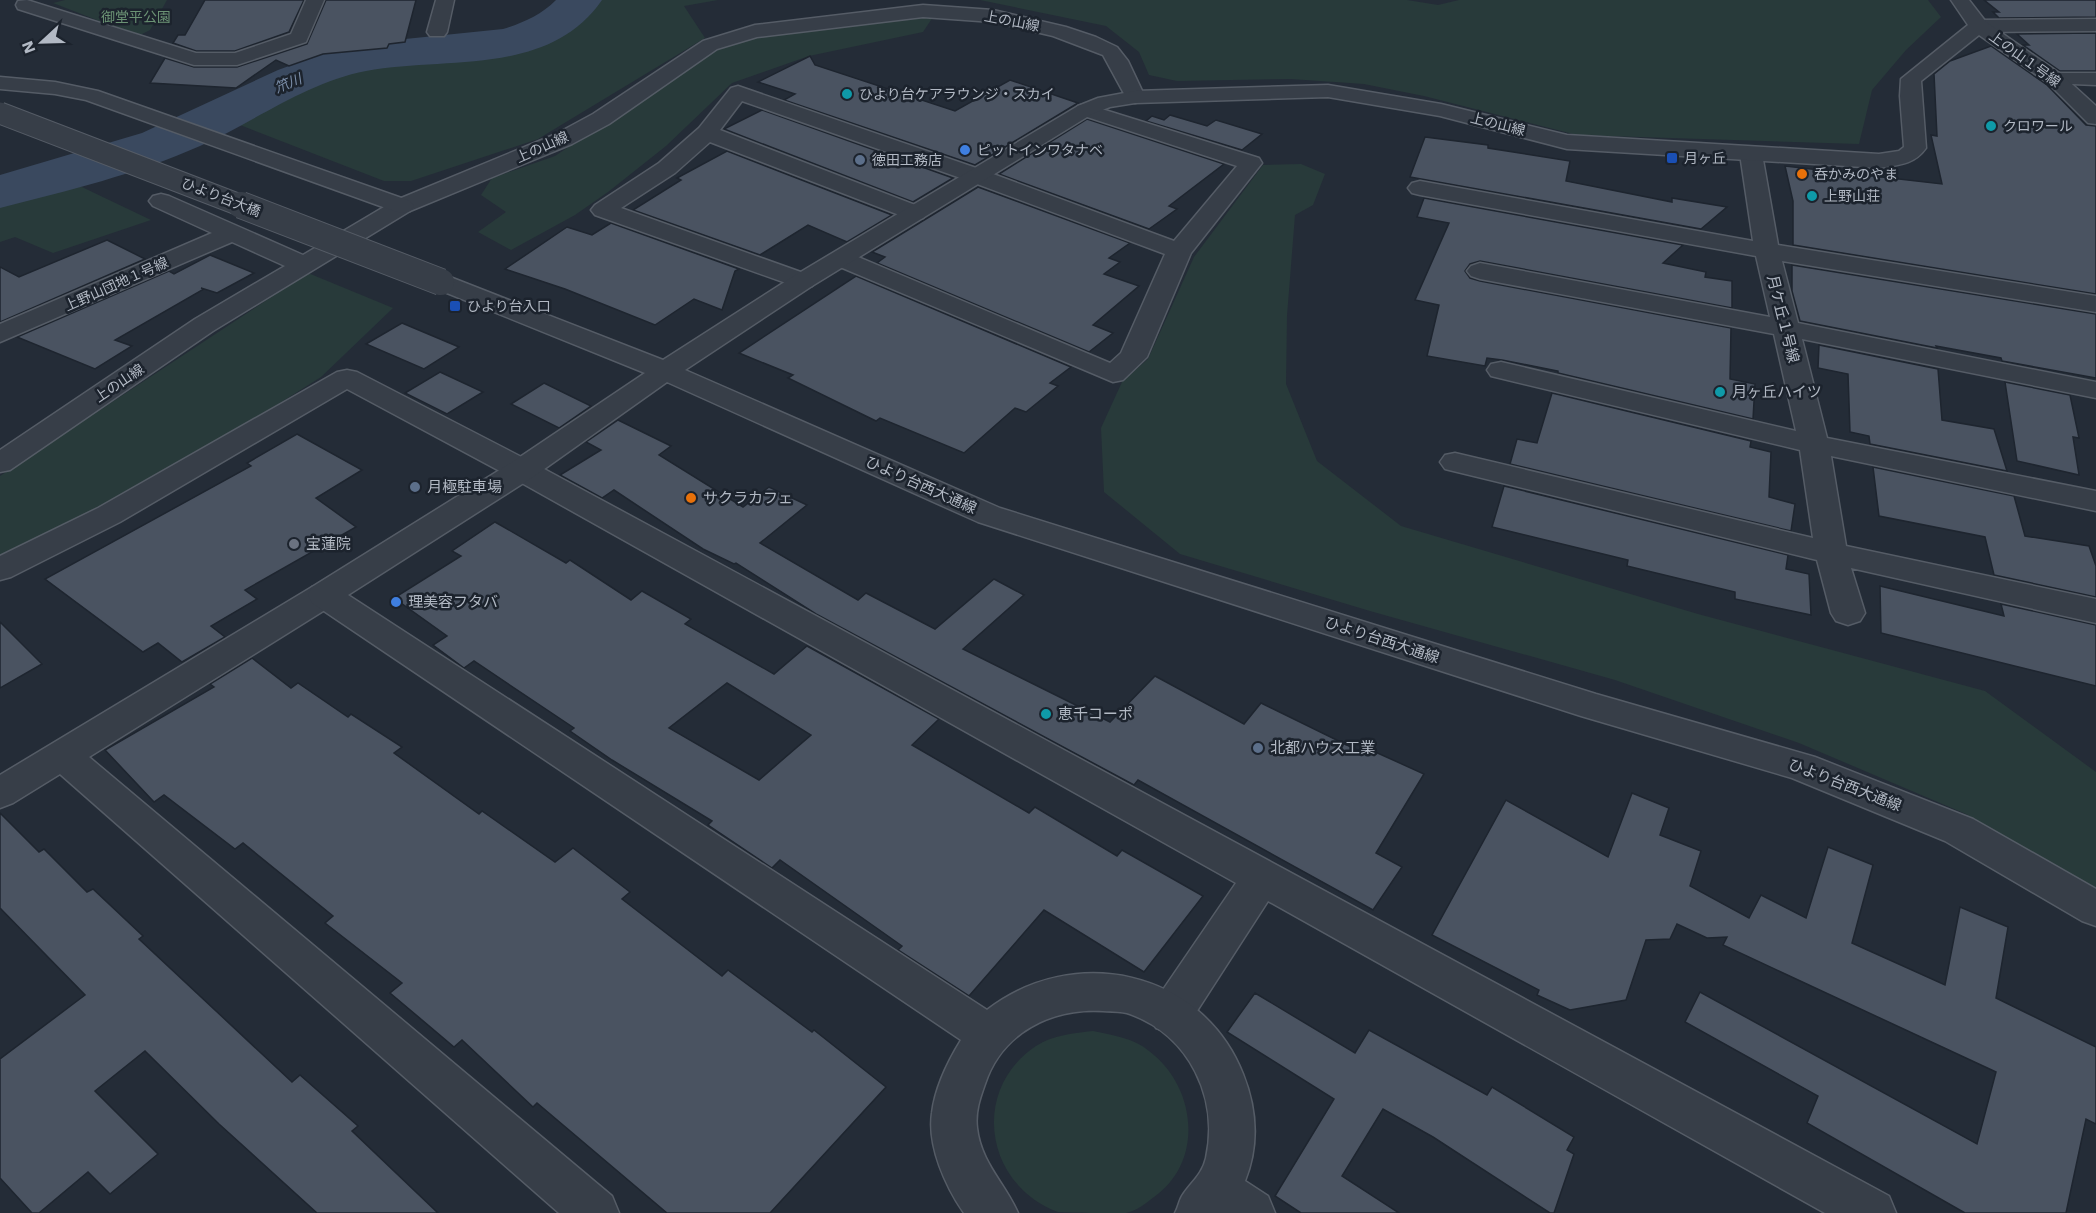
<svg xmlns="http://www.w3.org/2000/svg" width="2096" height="1213" font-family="'Work Sans','Noto Sans JP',sans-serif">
<rect width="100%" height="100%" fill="#242c37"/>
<g fill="#283a3a">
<polygon points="65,0 167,0 150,30 138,36 53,3"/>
<polygon points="595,0 718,0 684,6 705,38 538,139 411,181 384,181 235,123 314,85 370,66 516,46 574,26"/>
<polygon points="980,0 1407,0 1438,5 1459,0 1928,0 1941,17 1906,50 1872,90 1859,144 1577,135 1424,96 1364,84 1291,79 1177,81 1149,75 1139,52 1106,26"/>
<polygon points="933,17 923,32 809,56 732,83 666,146 608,192 575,215 511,250 478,232 506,212 481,195 492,178 555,156 713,51 745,38"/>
<polygon points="1301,164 1325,174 1313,205 1295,215 1287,316 1286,384 1317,461 1401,526 1698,614 1985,691 2096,772 2096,892 1966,814 1799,743 1615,680 1370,611 1180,554 1104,492 1101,428 1122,382 1148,359 1194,257 1263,165"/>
<polygon points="63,178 151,220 53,253 15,237 0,242 0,200"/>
<polygon points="308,273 393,308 321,377 185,463 0,557 0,476"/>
<path d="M1093,1031C1112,1035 1134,1038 1149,1051C1196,1086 1205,1161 1154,1197C1145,1204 1138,1210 1126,1213C1110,1213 1071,1213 1058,1212C985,1185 970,1090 1036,1046C1053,1035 1074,1033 1093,1031Z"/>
</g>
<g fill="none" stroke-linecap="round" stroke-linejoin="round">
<path fill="#3a495f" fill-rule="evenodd" d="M556,0H602C549,77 446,56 366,71C307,82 254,122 200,146C137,174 67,191 0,208V175L142,133L278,70L325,53L366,43L503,29C523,23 541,15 556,0Z"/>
</g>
<g fill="#4a5361" stroke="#1e252f" stroke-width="1.5" fill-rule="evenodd">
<polygon points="205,0 304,0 289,32 235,51 196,51 173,43 178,35 185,35"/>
<polygon points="326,0 416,0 405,42 389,44 387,48 323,54 289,66 276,60 236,88 150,83 165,58 194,67 237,67 307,44"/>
<polygon points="1984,0 2096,0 2096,17 1999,18 1993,12 1999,12"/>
<polygon points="2096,33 2096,71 2060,71 2023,45 2029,45 2017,34"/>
<polygon points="1991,46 2047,85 2086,125 2096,126 2096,294 1793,245 1793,201 1785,166 1942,184 1931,135 1937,136 1934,74 1950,61"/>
<polygon points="810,56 815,65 955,111 1010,80 1078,103 975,165 784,100 795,94 758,82"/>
<polygon points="762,110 953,178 913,202 724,129"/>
<polygon points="1170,115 1207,126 1216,120 1262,134 1242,150 1146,121 1152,116 1164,120"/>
<polygon points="1087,119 1224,164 1169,206 1177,209 1149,229 999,174"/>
<polygon points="1425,137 1488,145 1488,148 1570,161 1566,181 1672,202 1672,198 1727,207 1701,229 1410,177"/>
<polygon points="727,151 892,215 847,242 808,225 760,255 633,210 681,180 677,178"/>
<polygon points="978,187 1130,243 1109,258 1120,262 1104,274 1139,286 1093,325 1113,333 1089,352 877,263 885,257 872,252"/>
<polygon points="1424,198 1683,245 1663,263 1706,272 1705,277 1732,281 1732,308 1480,261 1470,264 1465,271 1470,278 1480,281 1731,328 1730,379 1755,384 1753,419 1558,373 1558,371 1502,360 1487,358 1485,366 1427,356 1439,305 1415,300 1449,223 1417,217"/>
<polygon points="611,223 739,269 735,271 722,310 694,299 655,325 565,289 505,269 567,227 592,235"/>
<polygon points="107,240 145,259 0,322 0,267 19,277"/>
<polygon points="210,255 254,273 217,293 201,288 204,289 115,340 132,346 95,369 17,337 169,271 174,274"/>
<polygon points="1792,265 2096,314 2096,378 2002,361 2001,358 1936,346 1937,348 1800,321 1792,291"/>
<polygon points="856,276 1071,367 1050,383 1058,386 1026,412 1015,408 964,453 880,418 876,421 788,378 793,375 739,353"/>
<polygon points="402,323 459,347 424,369 366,344"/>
<polygon points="1819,345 1938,369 1942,420 1994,429 2007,471 1870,444 1869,436 1850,432 1848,374 1818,368"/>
<polygon points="440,372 483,392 447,414 405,393"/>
<polygon points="2005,382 2070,395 2079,438 2073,437 2079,475 2017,461"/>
<polygon points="544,383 591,406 559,428 511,404"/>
<polygon points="1552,393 1751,441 1750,447 1771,452 1769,497 1795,504 1791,531 1510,464 1517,439 1537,443"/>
<polygon points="618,420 671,446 659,455 743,507 769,487 807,505 760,543 858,600 866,593 935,629 994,579 1024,595 963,649 1110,722 1155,676 1244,724 1261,703 1359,751 1362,746 1424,774 1376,853 1402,867 1373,910 1138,780 1134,785 816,614 736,563 734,564 703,549 614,490 602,498 560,475 601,450 586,442"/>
<polygon points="297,434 362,470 316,498 356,527 245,590 257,599 211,626 225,637 182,662 158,643 143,652 45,579 251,466 247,463"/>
<polygon points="1873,467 2014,496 2025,536 2089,546 2096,566 2096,597 1994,575 1985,537 1879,516"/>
<polygon points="1504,486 1788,555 1786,569 1809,574 1811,615 1735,599 1735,592 1627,566 1628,560 1492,527"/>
<path d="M495,522L566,563L570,560L631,600L642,591L691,619L685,624L774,674L807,646L939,719L912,745L1029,813L1035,807L1117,856L1122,850L1203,896L1144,972L1044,910L969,996L898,950L902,946L780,860L772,868L708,825L712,821L612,760L570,731L574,728L474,661L464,668L433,645L447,636L394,598L461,556L452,551ZM727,683L811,735L759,780L669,728Z"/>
<polygon points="1880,586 2004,616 2001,604 2096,625 2096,686 1881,633"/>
<polygon points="0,622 42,664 0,688"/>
<polygon points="252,658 291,688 298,683 348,717 351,714 402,747 394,753 479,814 482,811 555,862 573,848 630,892 622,899 722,976 728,970 812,1032 814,1030 886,1087 770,1213 667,1213 537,1103 533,1107 462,1040 454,1047 390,993 402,983 325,923 333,916 243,843 235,849 164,795 154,802 105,750 214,687 210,684"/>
<polygon points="1632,793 1669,808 1660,835 1701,851 1690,886 1749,918 1761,895 1806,918 1828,847 1873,865 1852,943 1945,985 1960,907 2008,927 1996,998 2096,1047 2096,1124 2086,1119 2066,1213 1965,1213 1807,1123 1818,1096 1685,1022 1700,992 1977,1144 1996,1072 1723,945 1727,937 1707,938 1677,924 1670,939 1646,940 1626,1000 1570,1010 1537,995 1539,990 1432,935 1506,800 1608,857"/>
<polygon points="0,813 39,852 44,849 87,892 93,889 143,936 139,939 292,1082 300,1075 358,1126 352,1131 438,1213 317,1213 219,1124 145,1051 95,1091 158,1154 110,1194 88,1172 39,1213 32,1213 0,1178 0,1059 85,995 0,908"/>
<polygon points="1255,993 1355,1053 1369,1030 1487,1095 1492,1087 1574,1137 1567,1150 1574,1154 1554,1213 1550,1213 1433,1137 1383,1109 1342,1176 1399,1213 1301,1213 1275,1196 1334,1099 1227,1032"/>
</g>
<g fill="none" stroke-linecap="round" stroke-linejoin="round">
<g stroke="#555c66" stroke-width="3">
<g id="minor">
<polygon points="27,0 196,53 235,53 291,34 306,0 324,0 306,42 237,65 194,65 18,9 16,5 18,1"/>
<polygon points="436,0 454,0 447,32 444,36 430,36 427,32"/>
<polygon points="923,5 993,10 1066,27 1096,37 1117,47 1128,61 1145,97 1142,101 1135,103 1128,101 1103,55 1053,36 993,22 923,17 757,37 717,49 609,124 572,144 410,211 213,331 10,470 0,472 0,450 195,319 285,266 232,242 0,342 0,324 212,233 153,206 149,201 153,196 161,194 169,196 303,255 394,201 556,134 593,114 703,41 755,25"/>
<polygon points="2096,19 2096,31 1979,32 1972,30 1969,26 1972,22 1979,20"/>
<polygon points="2055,73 2096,73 2096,85 2048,83 2045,79 2048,75"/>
<polygon points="738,86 985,171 1174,241 1237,166 1078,114 1074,110 1078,106 1085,104 1092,106 1259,158 1262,163 1191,253 1147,357 1123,380 1113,382 833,264 830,259 833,254 842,252 851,254 1110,363 1121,353 1165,254 969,181 742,101 720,130 923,208 927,213 923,218 915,220 907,218 710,142 675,173 621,208 812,276 816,281 812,286 803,289 595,215 591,210 595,205 659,163 699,128 731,88"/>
<polygon points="1751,147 1759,149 1762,154 1778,245 2096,296 2096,312 1782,261 1798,323 2096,382 2096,398 1802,339 1827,438 2096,491 2096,511 1831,456 1846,546 2096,599 2096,623 1851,568 1865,613 1860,621 1848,625 1836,621 1831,613 1817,560 1445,469 1440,462 1445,455 1455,453 1813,538 1800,450 1491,376 1487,370 1491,364 1501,362 1796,431 1774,334 1480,279 1471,276 1467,271 1471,266 1480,263 1770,317 1756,256 1420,195 1412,193 1408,188 1412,183 1420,181 1753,241 1740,154 1743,149"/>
<polygon points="347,370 357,372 533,463 1889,1196 1896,1213 1825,1213 1268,901 1186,1028 1171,1033 1156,1028 1150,1014 1156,1000 1236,883 511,477 347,389 120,522 11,577 0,580 0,556 98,508 337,372"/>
<polygon points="324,584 336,587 340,595 336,603 89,757 612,1196 619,1213 559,1213 60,774 13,803 0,808 0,775 312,587"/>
</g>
</g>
<g stroke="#555c66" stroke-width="3">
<g id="tertiary">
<path d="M1951,0H1969L1986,22L2062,75L2096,106V124L2088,123L2048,83L1979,35L1921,81L1926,148C1914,165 1898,165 1879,168L1567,149L1440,116L1328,97L1135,103L1110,107L1092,114L812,286L685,370L1000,508L1596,694L1815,757L1973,819L2096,889V926L2082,921L1945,841L1792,778L1581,716L978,522L667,382L533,477L348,595L987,1010C1073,943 1202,970 1243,1074C1257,1109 1259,1146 1245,1181L1268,1196L1275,1213H1175C1178,1208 1179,1201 1182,1196C1191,1182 1202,1175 1206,1158C1219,1098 1190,1036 1130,1014C1122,1011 1112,1012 1103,1011C1052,1008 1002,1032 985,1084C980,1098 975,1112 977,1128C981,1163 1005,1183 1018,1213H964C946,1187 927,1146 932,1113C935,1088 948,1061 961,1040L312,603L308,595L312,587L511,463L645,373L432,287L428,282L432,277L441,274L450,277L663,360L794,276L1078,106L1098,98L1135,91L1328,85L1441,104L1567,135L1879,154L1899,151L1904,147L1900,96L1901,79L1968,25Z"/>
<polygon points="0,77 55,82 98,91 410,201 414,206 410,211 402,213 394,211 86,100 55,94 0,89"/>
</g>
</g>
<use href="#minor" fill="#373e48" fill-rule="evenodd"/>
<use href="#tertiary" fill="#373e48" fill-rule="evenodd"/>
<g stroke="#555c66" stroke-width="23" stroke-linecap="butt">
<polyline id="tertiary-bridge-far1" points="0,113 245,207"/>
</g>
<g stroke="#555c66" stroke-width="28" stroke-linecap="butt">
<polyline id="tertiary-bridge" points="241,205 441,282"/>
</g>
<use href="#tertiary-bridge-far1" stroke="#373e48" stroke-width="21"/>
<use href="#tertiary-bridge" stroke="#373e48" stroke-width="26"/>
</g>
<g fill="#0f9aa8" stroke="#1c232d" stroke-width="2">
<circle cx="847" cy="94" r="6"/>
<circle cx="1991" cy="126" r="6"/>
<circle cx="1812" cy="196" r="6"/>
<circle cx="1720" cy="392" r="6"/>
<circle cx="1046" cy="714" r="6"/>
</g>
<g fill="#3f7fe0" stroke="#1c232d" stroke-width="2">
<circle cx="965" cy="150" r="6"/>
<circle cx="396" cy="602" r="6"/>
</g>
<g fill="#1a4fb4" stroke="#1c232d" stroke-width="2">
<rect x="1666" y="152" width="12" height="12" rx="3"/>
<rect x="449" y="300" width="12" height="12" rx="3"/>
</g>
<g fill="#5c6f8a" stroke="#1c232d" stroke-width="2">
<circle cx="860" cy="160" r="6"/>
<circle cx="415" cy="487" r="6"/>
<circle cx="1258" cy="748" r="6"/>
</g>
<g fill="#e8710a" stroke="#1c232d" stroke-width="2">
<circle cx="1802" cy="174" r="6"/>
<circle cx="691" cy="498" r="6"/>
</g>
<circle fill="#6b7280" stroke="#1c232d" stroke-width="2" cx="294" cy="544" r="6"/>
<g text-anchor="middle" stroke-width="5" stroke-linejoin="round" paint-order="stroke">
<g font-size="14" fill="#6b9274" stroke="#1c232d">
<text x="136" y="22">御堂平公園</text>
</g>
<g font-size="14" fill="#b2b9c4" stroke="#1c232d">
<text transform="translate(1012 21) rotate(11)" y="5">上の山線</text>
<text transform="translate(2025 59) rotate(36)" y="5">上の山１号線</text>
<text transform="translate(1498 124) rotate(14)" y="5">上の山線</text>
<text transform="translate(542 147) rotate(-24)" y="5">上の山線</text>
<text transform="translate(221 197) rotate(21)" y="5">ひより台大橋</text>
<text transform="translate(116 284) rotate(-24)" y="5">上野山団地１号線</text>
<text transform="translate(119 383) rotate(-34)" y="5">上の山線</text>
</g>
<g font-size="14" font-style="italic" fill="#7c8faa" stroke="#1c232d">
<text transform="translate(288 83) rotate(-22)" y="5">笊川</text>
</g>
<g font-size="14" fill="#b2b9c4" stroke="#1c232d" text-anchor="start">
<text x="859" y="99">ひより台ケアラウンジ・スカイ</text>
<text x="2003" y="131">クロワール</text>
<text x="977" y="155">ピットインワタナベ</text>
<text x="1684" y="163">月ヶ丘</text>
<text x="872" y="165">徳田工務店</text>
<text x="1814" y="179">呑かみのやま</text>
<text x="1824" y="201">上野山荘</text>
<text x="467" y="311">ひより台入口</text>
</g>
<g font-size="15" fill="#b2b9c4" stroke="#1c232d">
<text transform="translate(1783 319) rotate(76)" y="5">月ケ丘１号線</text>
<text transform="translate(921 485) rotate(24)" y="5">ひより台西大通線</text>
<text transform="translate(1382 640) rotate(18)" y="5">ひより台西大通線</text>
<text transform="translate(1845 785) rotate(21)" y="5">ひより台西大通線</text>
</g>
<g font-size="15" fill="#b2b9c4" stroke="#1c232d" text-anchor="start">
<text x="1732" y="397">月ヶ丘ハイツ</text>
<text x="427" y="492">月極駐車場</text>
<text x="703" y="503">サクラカフェ</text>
<text x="306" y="549">宝蓮院</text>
<text x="408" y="607">理美容フタバ</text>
<text x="1058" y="719">恵千コーポ</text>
<text x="1270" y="753">北都ハウス工業</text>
</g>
</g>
<g transform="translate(42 42) rotate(248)" stroke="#1c232d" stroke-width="4.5" paint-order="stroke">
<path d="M0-4.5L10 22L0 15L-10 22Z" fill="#b2b9c4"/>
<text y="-9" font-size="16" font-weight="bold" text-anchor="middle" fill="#b2b9c4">N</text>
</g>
</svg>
